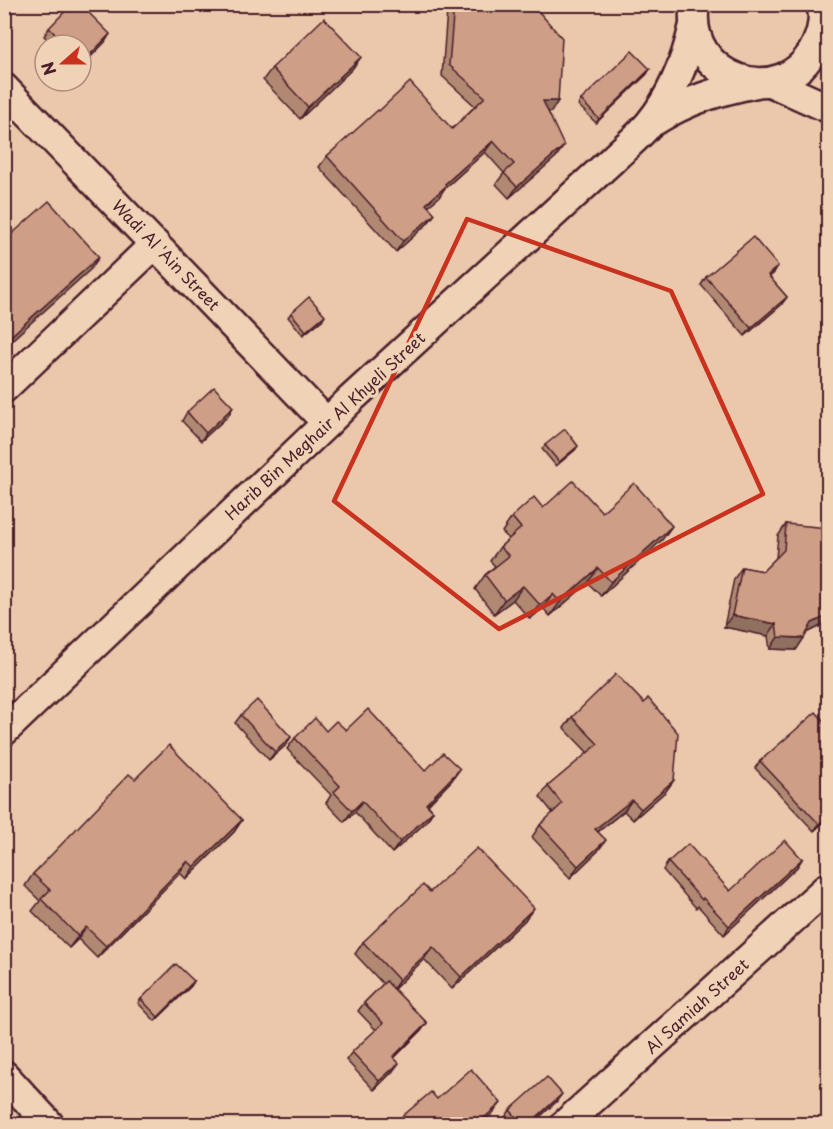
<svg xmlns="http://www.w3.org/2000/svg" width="833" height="1129" font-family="'Playpen Sans',sans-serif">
<rect width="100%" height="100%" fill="#ebc8ab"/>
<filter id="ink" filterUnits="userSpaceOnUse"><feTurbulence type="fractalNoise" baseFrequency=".0167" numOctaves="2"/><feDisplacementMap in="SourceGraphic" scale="12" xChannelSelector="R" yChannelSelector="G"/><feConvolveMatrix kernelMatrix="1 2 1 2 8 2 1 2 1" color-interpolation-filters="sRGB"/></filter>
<g filter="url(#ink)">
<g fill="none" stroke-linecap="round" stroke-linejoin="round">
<g stroke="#4a1f2b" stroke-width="33">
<g id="minor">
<path d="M695,4C682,79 784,114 816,45C822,32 825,18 821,4"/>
<polyline points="770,82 828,108"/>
<polyline points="4,88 327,423"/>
<path d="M654,121C688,100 717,91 756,83"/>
<polyline points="4,388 155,244"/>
<path d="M4,731L327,423L351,399L612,160C624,148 638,137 649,124C673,95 686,60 694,25"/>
<polyline points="4,1075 49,1124"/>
<polyline points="565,1124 828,887"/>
</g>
</g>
<use href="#minor" stroke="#f0d2b6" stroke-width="28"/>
</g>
<g fill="#b18973" stroke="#4a1f2b" stroke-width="1.5">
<polygon points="451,4 532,4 558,101 551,112 548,112 556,157 509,198 496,184 504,173 485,152 444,189 439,197 428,206 435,214 427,224 396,252 319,167 327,156 379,111 452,129 475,106 442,76 447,10"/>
<polygon points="49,28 105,42 81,67 81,45 53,45 44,36"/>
<polygon points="361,57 352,69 300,119 263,80 272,68"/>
<polygon points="647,74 596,123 578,105 581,100"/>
<polygon points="773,274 769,277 787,297 781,305 745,336 701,285 706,277"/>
<polygon points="291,313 322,320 303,335 288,317"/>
<polygon points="233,407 228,416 201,441 182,421 187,412"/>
<polygon points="545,445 575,450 556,466 542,449"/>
<polygon points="543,508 602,512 662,540 601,596 588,583 550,616 543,608 530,619 513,600 494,614 475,589 485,575 495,566 490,561 500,547 509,539 502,532 512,517"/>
<polygon points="786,524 828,612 827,616 819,627 807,633 796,650 770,649 768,636 724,627 734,579 742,567 763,571 776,558 778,536"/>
<polygon points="241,715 286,745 269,760 235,723"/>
<polygon points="572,717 674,780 666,791 633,820 624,811 598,832 598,851 570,878 532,837 540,825 553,813 540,797 548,786 588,753 564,728"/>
<polygon points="346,730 425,771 452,780 428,805 433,811 426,822 392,853 355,812 344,822 326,803 331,795 287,749 295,738 326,731"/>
<polygon points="760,761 828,818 814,831 755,768"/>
<polygon points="135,779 242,820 234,832 186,879 180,873 97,958 78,939 69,948 32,911 40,901 25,886 33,874"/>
<polygon points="802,859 797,867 724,935 698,906 696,908 663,870 668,862 730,891"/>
<polygon points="430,892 525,920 452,989 424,959 394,989 427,1023 421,1031 394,1058 393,1071 374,1090 346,1060 352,1052 376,1030 358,1011 364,1003 383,984 355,954 363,942"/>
<polygon points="194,981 191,986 155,1021 138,1003 141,999"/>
<polygon points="556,1102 531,1125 510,1125 504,1119 510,1110"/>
</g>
<g fill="#906f5e" stroke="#4a1f2b" stroke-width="1.5">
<polygon points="110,34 105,42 81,67 84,61"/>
<polygon points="361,57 352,69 300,119 308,107"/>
<polygon points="650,69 647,74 596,123 599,119"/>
<polygon points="543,101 558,101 551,112 535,112"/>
<polygon points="493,141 485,152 444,189 439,197 418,215 426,204 445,184"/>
<polygon points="564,146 556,157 509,198 517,187"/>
<polygon points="435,214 427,224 396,252 403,241"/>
<polygon points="99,257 91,269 4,347 4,342"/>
<polygon points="778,266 773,274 762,283 768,275"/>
<polygon points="787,297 781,305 745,336 751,328"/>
<polygon points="325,315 322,320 303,335 306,331"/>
<polygon points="233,407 228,416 201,441 206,433"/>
<polygon points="578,446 575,450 556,466 559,462"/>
<polygon points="672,526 662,540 601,596 611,582"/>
<polygon points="598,568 588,583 550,616 560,602"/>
<polygon points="523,586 513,600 494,614 504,600"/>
<polygon points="553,594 543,608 530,619 540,605"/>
<polygon points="732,615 776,624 768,636 724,627"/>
<polygon points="827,616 819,627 803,635 812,623"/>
<polygon points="778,637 804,638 796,650 770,649"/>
<polygon points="291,737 286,745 269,760 275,752"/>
<polygon points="460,769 452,780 419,814 426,804"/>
<polygon points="674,780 666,791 633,820 641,809"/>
<polygon points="632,800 624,811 587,840 595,829"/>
<polygon points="362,801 355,812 344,822 352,811"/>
<polygon points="433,811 426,822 392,853 400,842"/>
<polygon points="828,815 828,818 814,831 819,824"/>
<polygon points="242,820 234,832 186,879 194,867"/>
<polygon points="606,840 598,851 570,878 578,866"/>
<polygon points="802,859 797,867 724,935 729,926"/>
<polygon points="188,861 180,873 97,958 106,946"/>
<polygon points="534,908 525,920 452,989 461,977"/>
<polygon points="86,927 78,939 69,948 78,936"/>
<polygon points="433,947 424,959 391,992 399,980"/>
<polygon points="194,981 191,986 155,1021 158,1017"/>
<polygon points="427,1023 421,1031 387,1065 393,1057"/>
<polygon points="399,1063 393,1071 374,1090 379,1081"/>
<polygon points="562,1094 556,1102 531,1125 528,1125"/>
<polygon points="501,1103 493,1113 481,1125 476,1125"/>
</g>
<g fill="#ce9f86" stroke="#4a1f2b" stroke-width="1.5">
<polygon points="72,4 80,4 110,34 84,61 81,58 81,45 67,45 49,28"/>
<polygon points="454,4 532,4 562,38 558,101 543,101 564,146 517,187 504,173 514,164 493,141 445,184 446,186 426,204 435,214 403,241 327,156 378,110 379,111 410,82 452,129 485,97 449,65"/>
<polygon points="324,18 361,57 308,107 272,68"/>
<polygon points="632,51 650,69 599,119 581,100"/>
<polygon points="49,201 99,257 4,342 4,241"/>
<polygon points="753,237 778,266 768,275 787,297 751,328 706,277"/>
<polygon points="309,297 325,315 306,331 291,313"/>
<polygon points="214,387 233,407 206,433 187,412"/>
<polygon points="565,429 578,446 559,462 545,445"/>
<polygon points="573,481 602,512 634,483 672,526 611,582 598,568 560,602 553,594 540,605 523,586 504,600 485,575 509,556 500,547 521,528 512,517 534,497 543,508"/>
<polygon points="786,524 828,528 828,606 827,616 812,623 804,638 778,637 776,624 732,615 742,567 763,571 784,550"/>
<polygon points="616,674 644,703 648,698 678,733 674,780 641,809 632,800 595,829 606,840 578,866 540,825 562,804 548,786 598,744 572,717"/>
<polygon points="257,700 291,737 275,752 241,715"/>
<polygon points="368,709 425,771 443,753 460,769 426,804 433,811 400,842 362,801 352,811 334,792 340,786 295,738 315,718 326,731 336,721 346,730"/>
<polygon points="816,712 828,726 828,815 819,824 760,761"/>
<polygon points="169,745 242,820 194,867 188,861 106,946 86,927 78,936 41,899 50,890 33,874 129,774 135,779"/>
<polygon points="785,840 802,859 729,926 703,898 702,900 668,862 688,844 730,891"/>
<polygon points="477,848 534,908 461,977 433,947 399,980 363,942 423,885 430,892"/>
<polygon points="176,964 194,981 158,1017 141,999"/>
<polygon points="386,981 427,1023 393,1057 399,1063 379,1081 352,1052 383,1023 364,1003"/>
<polygon points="471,1069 501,1103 476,1125 392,1125 431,1092 437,1099"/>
<polygon points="547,1077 562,1094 528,1125 523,1125 510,1110"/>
<polygon points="739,1117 746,1125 730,1125"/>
</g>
</g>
<path fill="none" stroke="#c8321e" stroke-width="4.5" stroke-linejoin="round" d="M467,219L671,291L763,494L499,629L334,501Z"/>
<g text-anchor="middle" stroke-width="6" stroke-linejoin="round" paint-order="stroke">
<g font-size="16" fill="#4a1f2b" stroke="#f0d2b6">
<text transform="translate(166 255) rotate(46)" y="6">Wadi Al 'Ain Street</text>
<text transform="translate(325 426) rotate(-43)" y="6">Harib Bin Meghair Al Khyeli Street</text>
<text transform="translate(697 1006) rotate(-42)" y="6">Al Samiah Street</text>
</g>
</g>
<rect width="833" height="1129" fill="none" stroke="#f0d2b6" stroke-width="24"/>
<rect x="12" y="12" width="809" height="1105" fill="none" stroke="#4a1f2b" stroke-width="2" filter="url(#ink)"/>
<g transform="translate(63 63) rotate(249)"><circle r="28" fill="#f0d2b6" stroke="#ae8a7e" stroke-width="1.5"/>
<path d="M0-4.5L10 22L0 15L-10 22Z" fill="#c8321e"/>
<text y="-9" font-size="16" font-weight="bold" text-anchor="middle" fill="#4a1f2b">N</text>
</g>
</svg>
